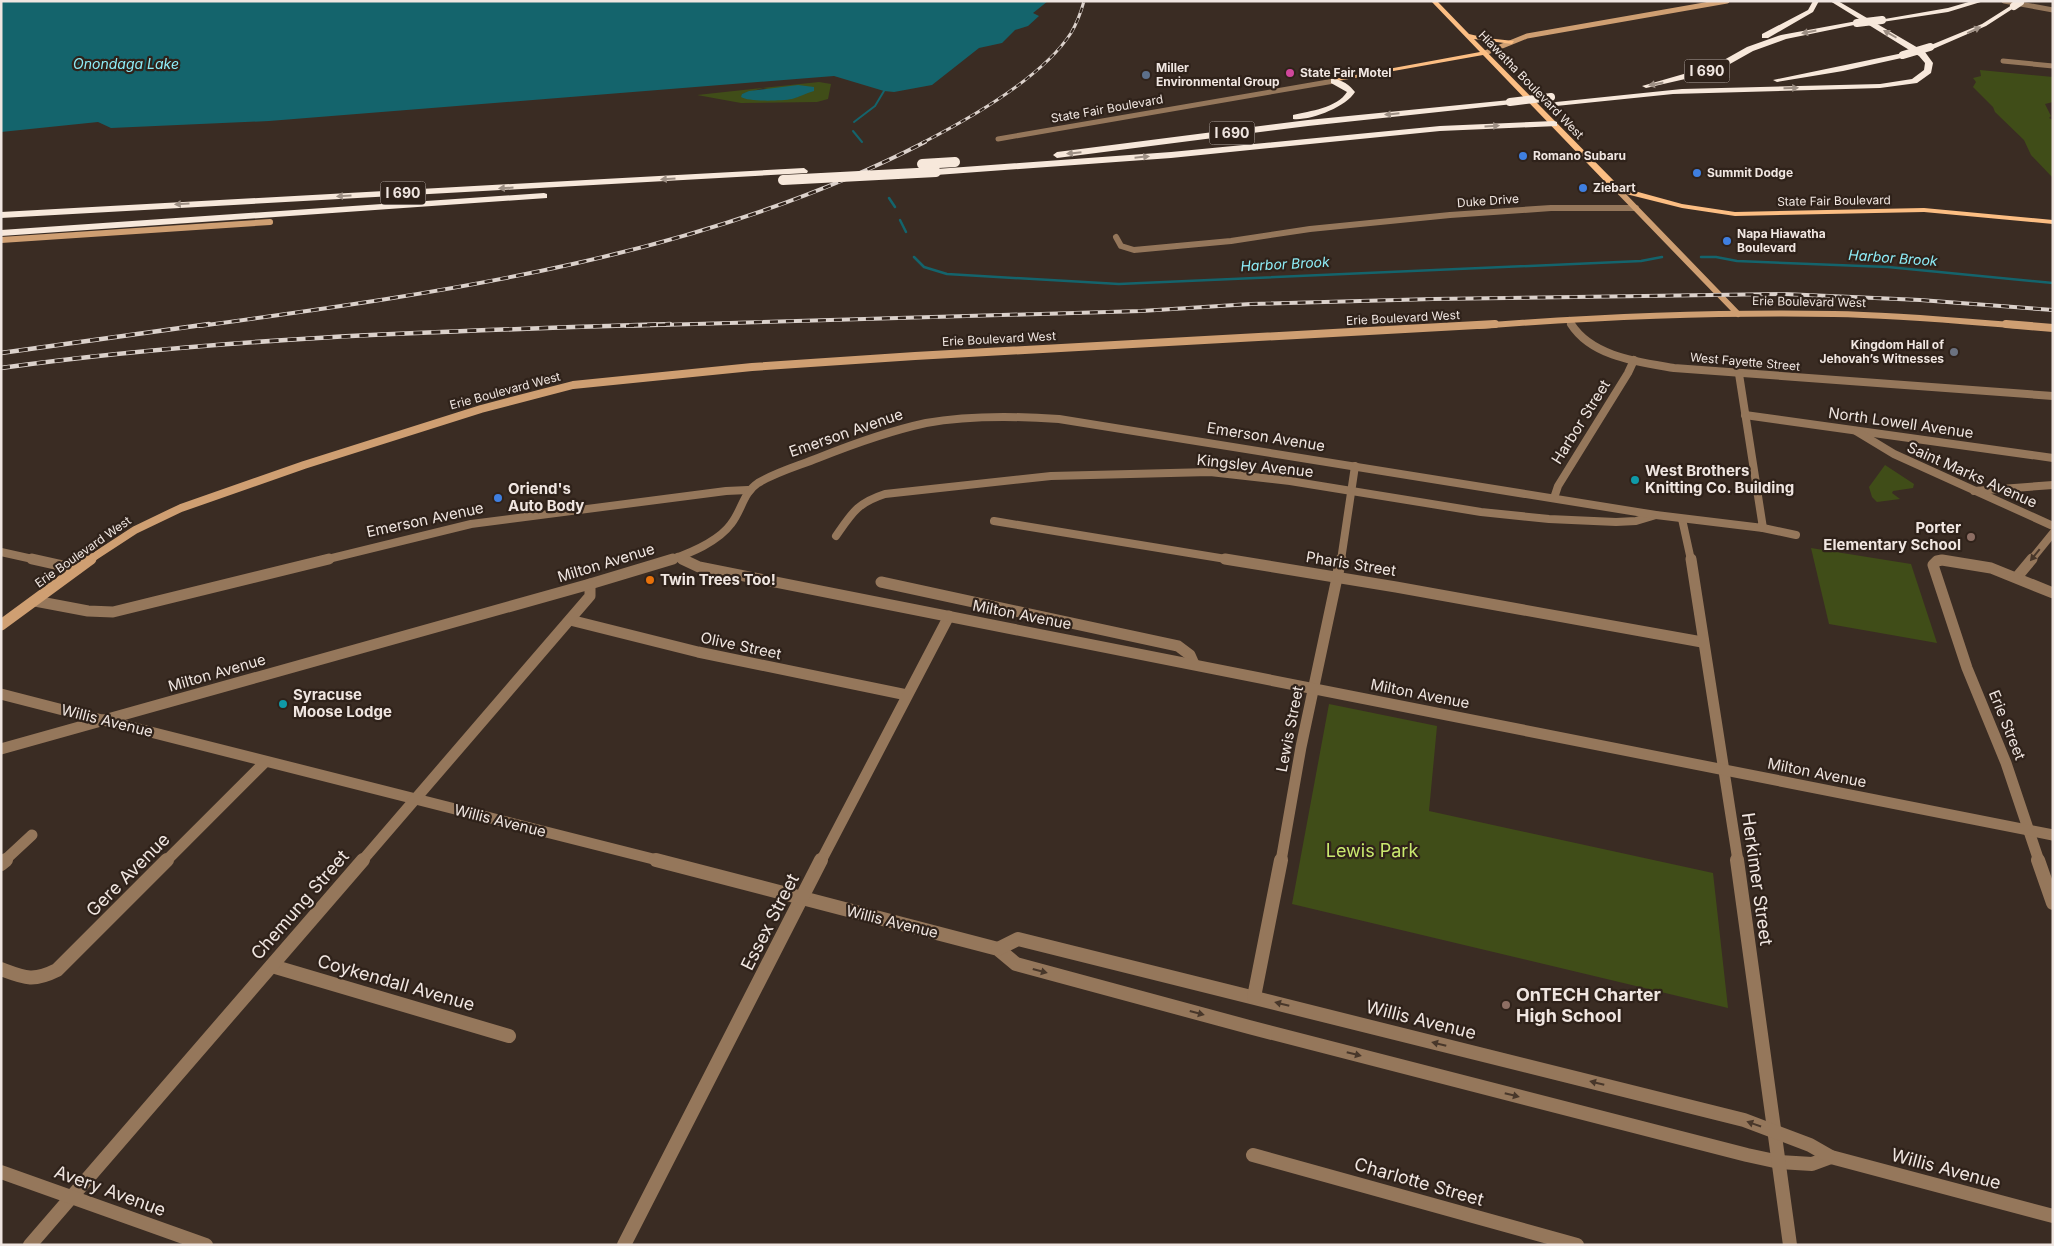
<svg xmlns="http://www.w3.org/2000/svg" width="2054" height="1246" font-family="Inter,sans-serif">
<rect width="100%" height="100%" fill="#3a2c23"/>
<g fill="#404d18" fill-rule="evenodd">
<polygon points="1980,70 2053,77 2053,102 2045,104 2051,116 2049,118 2053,120 2053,178 2031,155 2024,140 1995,112 1993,107 1973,87 1976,82 1973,78 1981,76"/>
<path d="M819,82L831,84L828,99L817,102L741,103L697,95ZM763,88L800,96C782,103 761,96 742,94Z"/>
<polygon points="1885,465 1914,484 1913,488 1893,491 1892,493 1900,499 1877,502 1872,497 1869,487"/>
<polygon points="1811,548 1911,564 1937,643 1829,624"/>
<polygon points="1329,704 1437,726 1429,811 1713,873 1728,1008 1292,904"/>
</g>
<g fill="#14646c">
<polygon points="1,1 1048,1 1033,13 1039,16 1028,26 1015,30 1002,43 979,48 932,85 894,92 884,91 834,76 269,121 111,128 98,122 1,132"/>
<path d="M798,85L814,87V91C807,93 799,97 792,99C781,101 749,102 741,97L742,94L749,91Z"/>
</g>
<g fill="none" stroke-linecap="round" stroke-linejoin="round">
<g stroke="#14646c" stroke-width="2">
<polyline points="854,122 875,106 884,91"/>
<polyline points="853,131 862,142"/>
</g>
<g stroke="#14646c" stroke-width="2.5">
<polyline points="889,198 895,207"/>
<polyline points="900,220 906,232"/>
<polyline points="914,257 924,267 947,274 1119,284 1641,261 1662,257"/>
<polyline points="1701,257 1716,257 1737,261 1888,267 2053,283"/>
</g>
<g stroke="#95775b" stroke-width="5">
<polyline points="2004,1 2053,10"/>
<polyline points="2003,61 2053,66"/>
<polyline points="998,139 1334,81"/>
</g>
<polyline stroke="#95775b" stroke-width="6" points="1116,237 1121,246 1134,250 1231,241 1310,229 1450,215 1551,208 1636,208"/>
<g stroke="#95775b" stroke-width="8">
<polyline points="1745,415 2053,458"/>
<polyline points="1856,431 1894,454 2053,526"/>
<polyline points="1974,491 2053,485"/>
<polyline points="1554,498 1558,486 1628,373 1634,360"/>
<polyline points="1682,519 1691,560"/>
<polyline points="994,521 1232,560"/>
<polyline points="1763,528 1796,535"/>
<path d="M836,536C852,513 857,503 885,494L1051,476L1210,472L1290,481L1481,512L1549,519L1616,522L1636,521L1656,515"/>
<polyline points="1,552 37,560"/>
<polyline points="324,560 471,524 726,491 748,490"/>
<polyline points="1341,560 1355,466"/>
<polyline points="2031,560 2053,533"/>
</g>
<g stroke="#95775b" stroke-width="11">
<polyline points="32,559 77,569"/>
<polyline points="1225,559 1396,587 1702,642"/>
<polyline points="1691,559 1738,861"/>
<polyline points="2017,577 2032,559"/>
<polyline points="881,582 1178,646 1190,655 1194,664"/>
<polyline points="35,601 88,611 113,612 329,559"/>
<polyline points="570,620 698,652 907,695"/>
<polyline points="103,720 661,861"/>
<polyline points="4,861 32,835"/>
<polyline points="166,861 265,762"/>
<polyline points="362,861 590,596 590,584"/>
<polyline points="821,861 949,616"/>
<polyline points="1281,861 1301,747 1341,559"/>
<polyline points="2039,861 2006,763 1967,668 1933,565 1937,561 1942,560 1991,568 2053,593"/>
</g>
<g stroke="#95775b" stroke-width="14">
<polyline points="656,860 998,949 1016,964 1249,1027 1747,1155 1779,1162 1812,1164 1831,1157"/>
<polyline points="1737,860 1790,1245"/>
<polyline points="2038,860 2053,903"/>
<polyline points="1,864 6,860"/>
<polyline points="998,949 1018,939 1744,1120 1810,1145 1831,1157 2053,1216"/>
<polyline points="272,966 509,1036"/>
<path d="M1,969C25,978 33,982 57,970L167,860"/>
<polyline points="1254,997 1281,860"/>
<polyline points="1253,1155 1577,1245"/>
<polyline points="30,1245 363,860"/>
<polyline points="624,1245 821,860"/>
</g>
<polyline stroke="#95775b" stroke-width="6" points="1569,320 1572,326"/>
<g stroke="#95775b" stroke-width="8">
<path d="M1571,324C1592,357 1639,362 1674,368L2053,396"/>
<polyline points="678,557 685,560"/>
<path d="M670,560C690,553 718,542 731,524C742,510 743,493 758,483C776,472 798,466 818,458C853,444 889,431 926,423C970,415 1015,416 1059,419L1656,515L1763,528L1739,374"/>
</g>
<g stroke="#95775b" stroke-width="11">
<polyline points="682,559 699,567 2053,835"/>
<polyline points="1,694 102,720"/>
<polyline points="1,749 590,584 673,559"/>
</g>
<polyline stroke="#95775b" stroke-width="14" points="1,1172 206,1245"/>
<polyline stroke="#cf9f72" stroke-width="5" points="1485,53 1527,36 1727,1"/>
<g stroke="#cf9f72" stroke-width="6">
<polyline points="1617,189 1738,314"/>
<polyline points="1,240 270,222"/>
<path d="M1478,326C1596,317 1716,312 1834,314C1897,315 1960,321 2023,326"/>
</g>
<g stroke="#cf9f72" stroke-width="8">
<polyline points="2006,324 2053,328"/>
<polyline points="89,560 135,530 181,508 304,465 481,409 573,385 752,367 915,356 1495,324"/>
</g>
<polyline stroke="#cf9f72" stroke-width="11" points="1,625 91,559"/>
<polygon fill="#fcbe83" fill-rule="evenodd" points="1431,1 1437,1 1469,34 1486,38 1514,41 1512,44 1474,39 1620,187 1682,204 1735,212 1924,208 2053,220 2053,224 1924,212 1735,216 1682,208 1614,191 1483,55 1332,82 1331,81 1334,79 1480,52"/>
<g fill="#f7e8db" fill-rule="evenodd">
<polygon points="1813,1 1819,1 1813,12 1768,38 1762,38 1762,34 1808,10"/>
<polygon points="1830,1 1838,1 1925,52 1933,63 1931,73 1917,83 1880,88 1673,94 1556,106 1552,104 1556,102 1682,89 1880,84 1912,79 1924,70 1925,63 1919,56"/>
<polygon points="1972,1 1984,1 1948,12 1882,22 1879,20 1948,8"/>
<polygon points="2012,5 2017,6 1986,26 1933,49 1926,47 1982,24"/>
<polygon points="1857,21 1859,22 1859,24 1786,39 1753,51 1721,69 1707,74 1646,88 1642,86 1715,65 1747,47 1781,35"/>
<polygon points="1903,53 1907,55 1906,57 1843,71 1777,82 1773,80"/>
<path d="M1331,79C1340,78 1350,85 1355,92C1346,107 1310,121 1293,119V115C1310,111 1337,108 1347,92L1331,83Z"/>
<polygon points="1510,100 1513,100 1513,104 1308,126 1057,158 1053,155 1057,152 1308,120"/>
<polygon points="1554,121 1557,122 1557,126 1440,131 1171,158 936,175 932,172 936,169 1171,152 1440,126"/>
<polygon points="804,168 808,171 807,173 1,218 1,212"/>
<polygon points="544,193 547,194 547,198 1,236 1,230"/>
</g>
<g stroke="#dbd1cb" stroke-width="3">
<path id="rail-far2" d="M922,143C969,119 1042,78 1071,33C1077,23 1081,12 1084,1"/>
</g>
<g stroke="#dbd1cb" stroke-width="4">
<g id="rail-far1">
<path d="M200,326C446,292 702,257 925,142"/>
<polyline points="626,326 1141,311 1251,304 1433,299 1784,294 1920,300 2053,310"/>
</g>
</g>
<g stroke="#dbd1cb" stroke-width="4.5">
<g id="rail">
<polyline points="1,353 209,324"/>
<path d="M1,368C223,337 446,331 670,324"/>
</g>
</g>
<use href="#rail-far2" stroke="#2f221a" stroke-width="2" stroke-dasharray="5.5" stroke-linecap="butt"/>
<use href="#rail-far1" stroke="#2f221a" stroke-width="2.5" stroke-dasharray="8" stroke-linecap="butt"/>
<use href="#rail" stroke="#2f221a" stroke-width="3" stroke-dasharray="9" stroke-linecap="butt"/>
<g stroke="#f7e8db" stroke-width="8">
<polyline points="2014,6 2020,2"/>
<polyline points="1857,23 1882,20"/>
<polyline points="1903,55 1930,47"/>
<polyline points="1510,102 1551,97"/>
</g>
<g stroke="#f7e8db" stroke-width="10">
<polyline points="922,164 955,162"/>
<polyline points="783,180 936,172"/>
</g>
</g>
<defs><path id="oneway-solid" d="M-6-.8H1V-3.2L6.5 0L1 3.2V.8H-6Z" transform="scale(1.25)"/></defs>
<g fill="#9d8f84">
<use href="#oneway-solid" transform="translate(1974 30) rotate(-25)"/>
<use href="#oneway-solid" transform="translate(1809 32) rotate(169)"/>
<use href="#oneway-solid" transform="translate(1890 34) rotate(-150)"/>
<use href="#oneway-solid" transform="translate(1656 84) rotate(169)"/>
<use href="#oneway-solid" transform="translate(1791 88) rotate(-1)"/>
<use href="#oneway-solid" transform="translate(1392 114) rotate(174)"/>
<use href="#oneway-solid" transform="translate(1492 126) rotate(-3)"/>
<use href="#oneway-solid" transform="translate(1074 153) rotate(174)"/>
<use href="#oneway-solid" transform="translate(1142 157) rotate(-6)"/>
<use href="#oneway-solid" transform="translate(668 179) rotate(177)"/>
<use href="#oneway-solid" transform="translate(506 188) rotate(177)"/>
<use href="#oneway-solid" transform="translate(344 196) rotate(177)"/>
<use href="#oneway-solid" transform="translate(182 204) rotate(176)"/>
</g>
<g fill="#48372a">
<use href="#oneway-solid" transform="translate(2035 555) rotate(129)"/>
<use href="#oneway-solid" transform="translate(1040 971) rotate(15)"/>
<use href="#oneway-solid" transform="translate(1282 1004) rotate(-166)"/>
<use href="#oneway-solid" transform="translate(1197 1013) rotate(15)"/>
<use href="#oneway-solid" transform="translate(1439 1044) rotate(-166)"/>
<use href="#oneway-solid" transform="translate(1354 1054) rotate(14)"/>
<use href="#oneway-solid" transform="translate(1597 1083) rotate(-166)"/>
<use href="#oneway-solid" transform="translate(1512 1095) rotate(14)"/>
<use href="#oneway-solid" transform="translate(1754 1124) rotate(-161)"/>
</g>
<circle fill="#d1479c" stroke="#2f221a" stroke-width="2" cx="1290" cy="73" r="5"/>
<circle fill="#5c6f8a" stroke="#2f221a" stroke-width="2" cx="1146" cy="75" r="5"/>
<g fill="#3f7fe0" stroke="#2f221a" stroke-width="2">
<circle cx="1523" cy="156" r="5"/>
<circle cx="1697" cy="173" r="5"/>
<circle cx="1583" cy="188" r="5"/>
<circle cx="1727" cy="241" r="5"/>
<circle cx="498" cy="498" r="5"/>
</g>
<circle fill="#6b7280" stroke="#2f221a" stroke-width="2" cx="1954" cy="352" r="5"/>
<g fill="#0f9aa8" stroke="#2f221a" stroke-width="2">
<circle cx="1635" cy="480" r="5"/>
<circle cx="283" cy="704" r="5"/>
</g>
<g fill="#8d6e63" stroke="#2f221a" stroke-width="2">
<circle cx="1971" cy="537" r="5"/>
<circle cx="1506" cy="1005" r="5"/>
</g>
<circle fill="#e8710a" stroke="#2f221a" stroke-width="2" cx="650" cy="580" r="5"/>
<g text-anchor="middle" stroke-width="4.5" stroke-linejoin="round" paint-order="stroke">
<g font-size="12" font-weight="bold" fill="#f0e6e1" stroke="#2f221a" text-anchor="start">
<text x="1156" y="72">Miller<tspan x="1156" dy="14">Environmental Group</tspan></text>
<text x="1300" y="77">State Fair Motel</text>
<text x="1533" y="160">Romano Subaru</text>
<text x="1707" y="177">Summit Dodge</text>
<text x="1593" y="192">Ziebart</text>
<text x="1737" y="238">Napa Hiawatha<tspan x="1737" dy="14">Boulevard</tspan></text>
<text x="1944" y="349" text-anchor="end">Kingdom Hall of<tspan x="1944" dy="14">Jehovah’s Witnesses</tspan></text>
</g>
<g font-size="12" fill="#f0e6e1" stroke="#2f221a">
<text transform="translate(1531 85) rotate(46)" y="4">Hiawatha Boulevard West</text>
<text transform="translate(1107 109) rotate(-10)" y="4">State Fair Boulevard</text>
<text transform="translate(1488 201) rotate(-4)" y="4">Duke Drive</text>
<text transform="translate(1834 201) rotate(-1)" y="4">State Fair Boulevard</text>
<text transform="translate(1809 302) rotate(1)" y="4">Erie Boulevard West</text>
<text transform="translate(1403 318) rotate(-3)" y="4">Erie Boulevard West</text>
<text transform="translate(999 339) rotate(-3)" y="4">Erie Boulevard West</text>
<text transform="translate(1745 362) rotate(5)" y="4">West Fayette Street</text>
<text transform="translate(505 391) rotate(-15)" y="4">Erie Boulevard West</text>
<text transform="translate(83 552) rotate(-35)" y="4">Erie Boulevard West</text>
</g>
<g font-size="14" font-style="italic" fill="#8eedf8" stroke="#2f221a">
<text x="126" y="69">Onondaga Lake</text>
<text transform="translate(1893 258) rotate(4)" y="5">Harbor Brook</text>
<text transform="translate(1285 264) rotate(-3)" y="5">Harbor Brook</text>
</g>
<g fill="#2f221a" stroke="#b6aba5" stroke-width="1">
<rect x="1684.5" y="59.5" width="45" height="23" rx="4"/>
<rect x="1209.5" y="121.5" width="45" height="23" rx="4"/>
<rect x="380.5" y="181.5" width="45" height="23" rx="4"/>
</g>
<g font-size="14" font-weight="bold" fill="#f0e6e1">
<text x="1707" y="76">I 690</text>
<text x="1232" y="138">I 690</text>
<text x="403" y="198">I 690</text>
</g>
<g font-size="15" fill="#f0e6e1" stroke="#2f221a">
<text transform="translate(1581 422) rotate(-58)" y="5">Harbor Street</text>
<text transform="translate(1901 423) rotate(8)" y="5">North Lowell Avenue</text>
<text transform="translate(846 433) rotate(-19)" y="5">Emerson Avenue</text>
<text transform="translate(1266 437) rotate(9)" y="5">Emerson Avenue</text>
<text transform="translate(1255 466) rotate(6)" y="5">Kingsley Avenue</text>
<text transform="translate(1972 475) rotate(24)" y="5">Saint Marks Avenue</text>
<text transform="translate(425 520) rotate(-12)" y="5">Emerson Avenue</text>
<text transform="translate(606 563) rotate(-17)" y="5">Milton Avenue</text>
<text transform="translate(1351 564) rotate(9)" y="5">Pharis Street</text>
<text transform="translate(1022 615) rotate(11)" y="5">Milton Avenue</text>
<text transform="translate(741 646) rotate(12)" y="5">Olive Street</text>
<text transform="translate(217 673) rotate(-16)" y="5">Milton Avenue</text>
<text transform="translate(1420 694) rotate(11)" y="5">Milton Avenue</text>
<text transform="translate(107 721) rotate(14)" y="5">Willis Avenue</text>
<text transform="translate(2007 725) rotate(68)" y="5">Erie Street</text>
<text transform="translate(1290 729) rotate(-79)" y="5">Lewis Street</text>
<text transform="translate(1817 773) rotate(11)" y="5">Milton Avenue</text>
<text transform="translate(500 821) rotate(14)" y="5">Willis Avenue</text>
<text transform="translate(892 922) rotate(14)" y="5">Willis Avenue</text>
</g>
<g font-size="15" font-weight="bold" fill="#f0e6e1" stroke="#2f221a" text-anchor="start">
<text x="1645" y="476">West Brothers<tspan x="1645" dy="17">Knitting Co. Building</tspan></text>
<text x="508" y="494">Oriend's<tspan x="508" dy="17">Auto Body</tspan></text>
<text x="1961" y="533" text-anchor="end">Porter<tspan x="1961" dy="17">Elementary School</tspan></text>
<text x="660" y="585">Twin Trees Too!</text>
<text x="293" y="700">Syracuse<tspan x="293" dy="17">Moose Lodge</tspan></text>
</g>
<g font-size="18" fill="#cae96f" stroke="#2f221a">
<text x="1372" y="857">Lewis Park</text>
</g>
<g font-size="18" fill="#f0e6e1" stroke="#2f221a">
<text transform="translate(128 875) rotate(-45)" y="6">Gere Avenue</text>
<text transform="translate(1757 879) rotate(82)" y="6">Herkimer Street</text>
<text transform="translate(300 905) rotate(-49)" y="6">Chemung Street</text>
<text transform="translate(770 922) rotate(-63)" y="6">Essex Street</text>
<text transform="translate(396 983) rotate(16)" y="6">Coykendall Avenue</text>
<text transform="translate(1421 1020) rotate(14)" y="6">Willis Avenue</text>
<text transform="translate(1946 1169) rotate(15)" y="6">Willis Avenue</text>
<text transform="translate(1419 1182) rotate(16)" y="6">Charlotte Street</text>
<text transform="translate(110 1191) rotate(20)" y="6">Avery Avenue</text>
</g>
<g font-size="18" font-weight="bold" fill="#f0e6e1" stroke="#2f221a" text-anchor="start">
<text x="1516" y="1001">OnTECH Charter<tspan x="1516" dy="21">High School</tspan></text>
</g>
</g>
<rect width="2054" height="1246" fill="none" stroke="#f0e6e1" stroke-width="5"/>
</svg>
